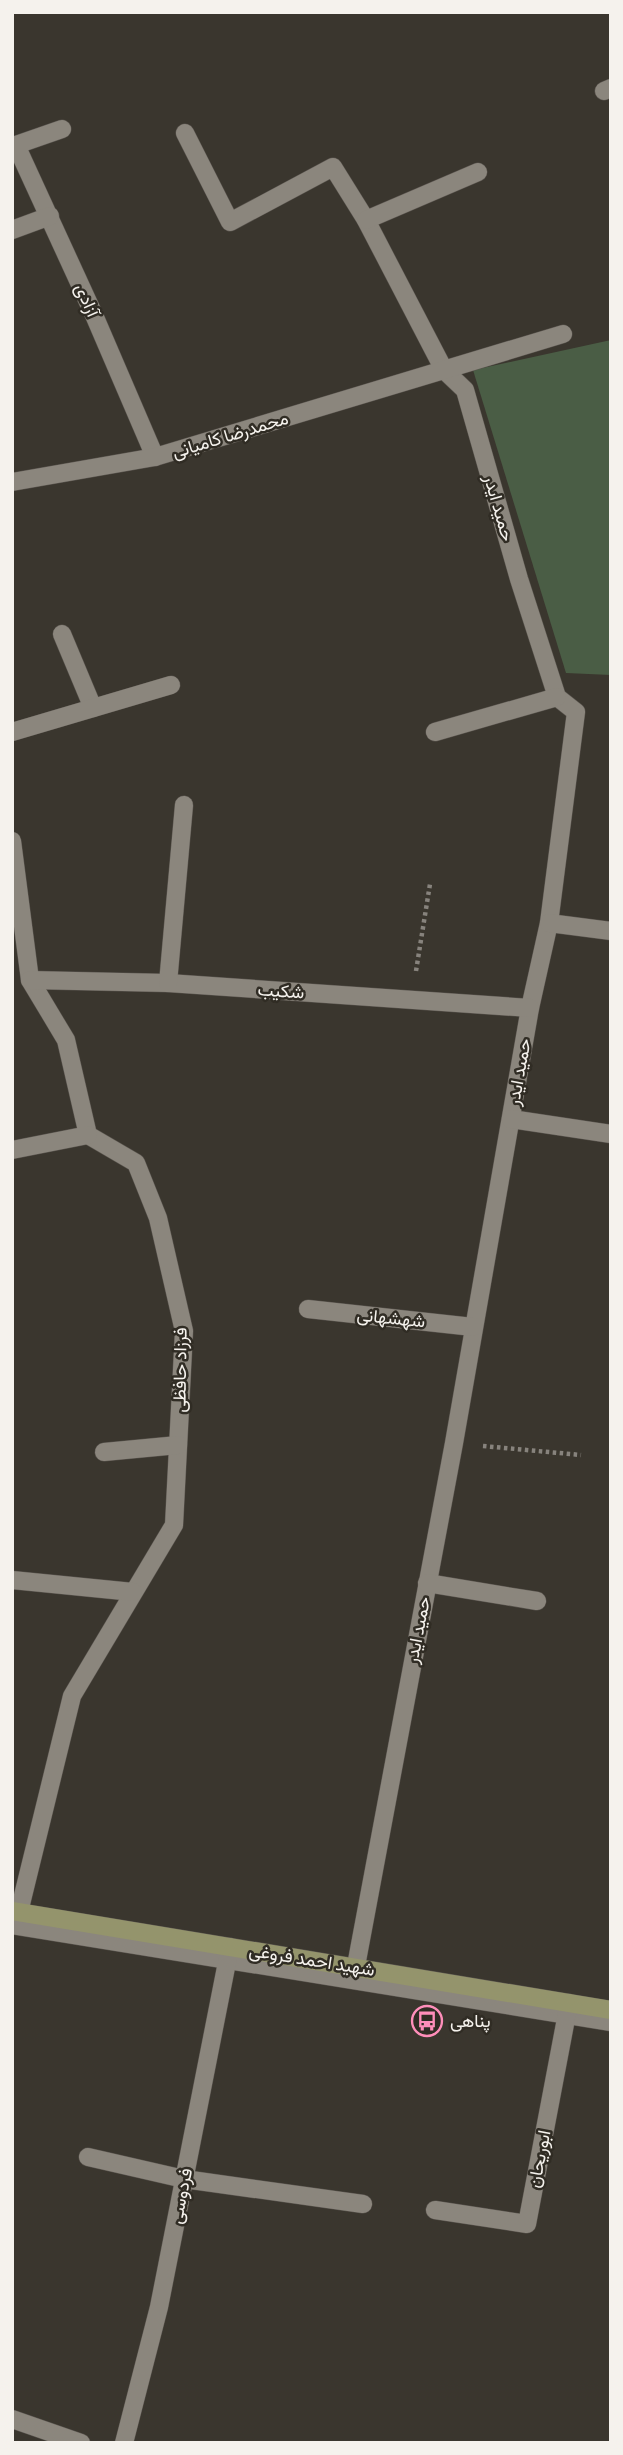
<svg xmlns="http://www.w3.org/2000/svg" width="623" height="2455" font-family="'PT Sans Narrow',Vazirmatn,sans-serif">
<rect width="100%" height="100%" fill="#3a362e"/>
<polygon fill="#4a5d45" points="611,340 611,675 566,673 473,370"/>
<g fill="none" stroke-linecap="round" stroke-linejoin="round">
<g stroke="#59544e" stroke-width="19">
<polyline id="lane" points="12,1925 611,2022"/>
</g>
<g stroke="#59544e" stroke-width="19">
<g id="street">
<polyline points="604,91 611,88"/>
<polyline points="62,129 16,145 94,315 155,457"/>
<polyline points="185,133 230,222 333,167 366,220 444,370 465,390 519,579 557,697 576,712 549,923 530,1008 454,1443 356,1966"/>
<polyline points="366,220 478,172"/>
<polyline points="12,230 50,216"/>
<polyline points="12,482 155,457 563,334"/>
<polyline points="62,634 93,708"/>
<polyline points="12,732 171,685"/>
<polyline points="435,732 557,697"/>
<polyline points="12,841 30,980 66,1040 88,1135 136,1163 158,1218 184,1331 174,1525 72,1696 19,1912"/>
<polyline points="549,923 611,931"/>
<polyline points="30,980 168,983 530,1008"/>
<polyline points="168,983 184,805"/>
<polyline points="511,1119 611,1134"/>
<polyline points="12,1150 88,1135"/>
<polyline points="308,1309 473,1327"/>
<polyline points="104,1452 178,1445"/>
<polyline points="12,1580 133,1592"/>
<polyline points="427,1583 537,1601"/>
<polyline points="88,2157 184,2179 363,2204"/>
<polyline points="435,2210 527,2224 569,2003"/>
<polyline points="12,2419 81,2443"/>
<polyline points="124,2443 159,2307 230,1947"/>
</g>
</g>
<g stroke="#59544e" stroke-width="19">
<polyline id="secondary" points="12,1911 611,2010"/>
</g>
<g stroke="#87837d" stroke-width="4.5" stroke-dasharray="3.5 3.5" stroke-linecap="butt">
<polyline points="416,971 430,884"/>
<polyline points="483,1446 581,1455"/>
</g>
<use href="#lane" stroke="#8b867d" stroke-width="18"/>
<use href="#street" stroke="#8b867d" stroke-width="18"/>
<use href="#secondary" stroke="#94946c" stroke-width="18"/>
</g>
<defs>
<g id="bus-ring" transform="scale(1.575)"><circle r="9.5" fill="#302c24" stroke="#ff8eba" stroke-width="1.5"/><path d="M-5-6H5V4H4V6H2V4H-2V6H-4V4H-5ZM-3.5-4V0h7V-4ZM-3.5 1.2v1.5H-2V1.2ZM2 1.2v1.5H3.5V1.2Z" fill="#ff8eba"/></g>
</defs>
<g fill-rule="evenodd">
<use href="#bus-ring" x="427" y="2021"/>
</g>
<g text-anchor="middle" stroke-width="5" stroke-linejoin="round" paint-order="stroke">
<g font-size="18" fill="#f5f2ed" stroke="#302c24">
<text transform="translate(87 300) rotate(66)" y="6">آزادی</text>
<text transform="translate(230 435) rotate(-17)" y="6">محمدرضا کامیانی</text>
<text transform="translate(499 508) rotate(74)" y="6">حمید ایدر</text>
<text transform="translate(281 991) rotate(4)" y="6">شکیب</text>
<text transform="translate(519 1072) rotate(-80)" y="6">حمید ایدر</text>
<text transform="translate(391 1318) rotate(6)" y="6">شهشهانی</text>
<text transform="translate(180 1370) rotate(-89)" y="6">فرزاد حافظی</text>
<text transform="translate(418 1630) rotate(-79)" y="6">حمید ایدر</text>
<text transform="translate(312 1960) rotate(9)" y="6">شهید احمد فروغی</text>
<text transform="translate(539 2159) rotate(-79)" y="6">ابوریحان</text>
<text transform="translate(181 2196) rotate(-79)" y="6">فردوسی</text>
</g>
<g font-size="18" fill="#f5f2ed" stroke="#302c24" text-anchor="start">
<text x="450" y="2027">پناهی</text>
</g>
</g>
<rect width="623" height="2455" fill="none" stroke="#f5f2ed" stroke-width="28"/>
</svg>
